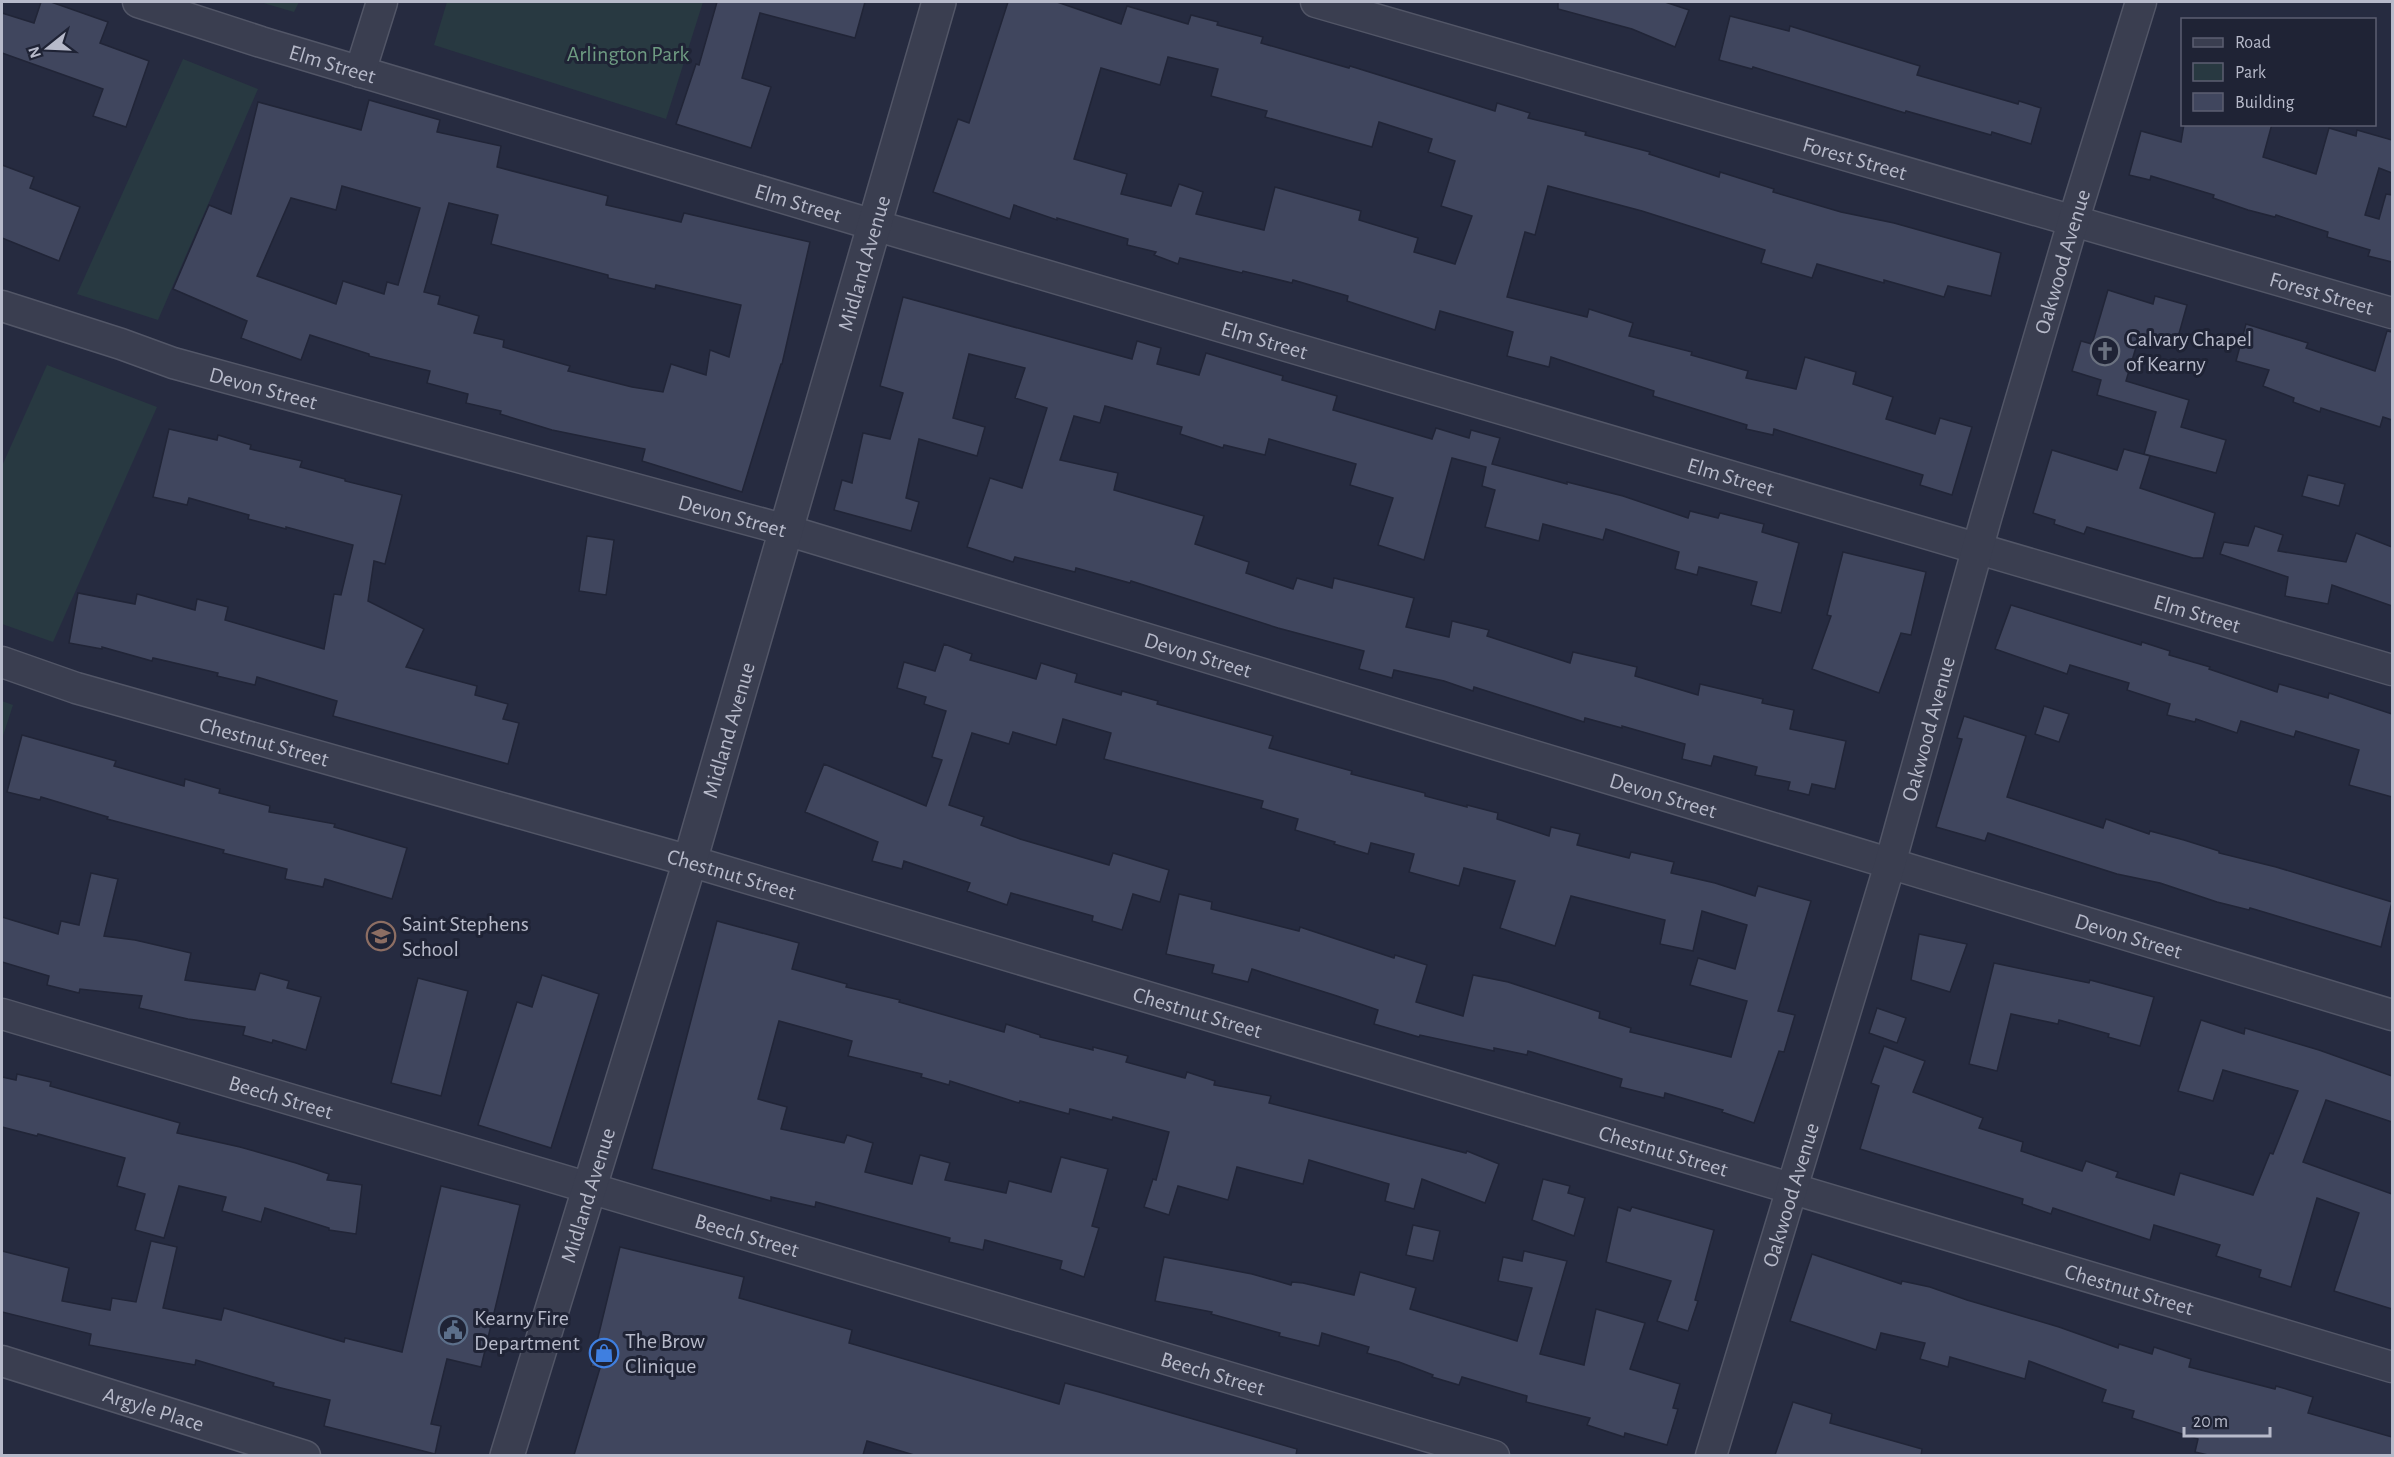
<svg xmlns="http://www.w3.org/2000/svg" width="2394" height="1457" font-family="'Alegreya Sans',sans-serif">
<rect width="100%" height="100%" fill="#262b40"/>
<g fill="#283941">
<polygon points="260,2 299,2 294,12"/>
<polygon points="447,2 703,2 666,119 434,45"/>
<polygon points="183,59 258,89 158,320 77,294"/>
<polygon points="47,365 157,407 53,642 2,624 2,466"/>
<polygon points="2,701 13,705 2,739"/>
</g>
<g fill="#40465e" stroke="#212537" stroke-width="1.5" fill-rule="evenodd">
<polygon points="41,2 51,2 108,22 100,43 149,61 126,127 93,116 103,89 2,53 2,13 34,23"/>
<polygon points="717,2 865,2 855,38 760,13 742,78 771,87 751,148 676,124 696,64 699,65"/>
<path d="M1008,2H1057L1121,24L1127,6L1188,24L1191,15L1218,22L1217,25L1263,37L1261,43L1349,68L1350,66L1495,111L1497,103L1530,113L1528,118L1586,132L1585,135L1650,152L1649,154L1719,177L1720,172L1774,189L1773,192L1841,212L1894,223L2001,253L1991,296L1948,286L1944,297L1884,280V283L1817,264L1812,278L1761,263L1765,250L1642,211L1548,186L1535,235L1525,232L1507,297L1587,317L1589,309L1633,323L1629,336L1692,352L1691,355L1748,371L1746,378L1796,389L1805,357L1856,372L1853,384L1893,397L1886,419L1935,434L1940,418L1972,427L1952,495L1920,485L1923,475L1774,429L1773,435L1746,429L1747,425L1653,396L1654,391L1551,357L1549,367L1507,356L1513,332L1440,311L1435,330L1347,301L1348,296L1293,280L1292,283L1243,271L1242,273L1180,258L1178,264L1154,255L1156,252L1127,245L1128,239L1057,218V220L1014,205L1010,219L933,192L958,119L969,123ZM1168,57L1218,69L1211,96L1267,111L1265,117L1372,147L1379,122L1432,139L1428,152L1455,161L1441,206L1472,216L1455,264L1414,252L1418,238L1359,220L1361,211L1275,187L1264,230L1196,214L1203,192L1179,184L1171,206L1121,194L1127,174L1074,159L1101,68L1160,85Z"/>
<polygon points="1558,2 1665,2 1689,10 1675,47 1632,29 1558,9"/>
<polygon points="1730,16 1789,31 1790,26 1920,66 1917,75 2018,104 2019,101 2041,108 2031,144 1992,132 1991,135 1906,111 1905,113 1753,67 1752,69 1719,60"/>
<path d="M369,100L440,120L437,132L501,146L497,167L608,196L606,205L681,222L684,213L810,242L782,364H781L742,492L642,461L645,449L552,430L500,414L501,411L466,403L468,394L427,383L430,371L369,356V354L310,335L301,360L241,338L247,321L173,289L209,205L231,214L258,102L361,130ZM342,186L420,208L398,285L387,282L384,294L343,281L336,304L257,276L291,198L336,210ZM449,203L498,215L491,244L608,275V278L655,289L656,285L741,305L729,357L710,350L706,375L671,364L663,392L632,387L568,371L570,366L503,347L504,340L474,333L479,316L438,304L440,296L424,292Z"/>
<polygon points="2184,124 2272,124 2263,157 2316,174 2329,128 2356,136 2357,130 2392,140 2392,173 2379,168 2365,215 2379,219 2386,194 2392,195 2392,262 2368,256 2370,250 2327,237 2328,232 2276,215 2275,217 2248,210 2213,198 2214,195 2151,176 2150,180 2129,175 2141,131 2181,142"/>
<polygon points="2,165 34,177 30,188 80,207 59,261 2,238"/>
<polygon points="2108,290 2153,304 2155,296 2187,305 2175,348 2139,337 2126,381 2189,400 2181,427 2226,440 2216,473 2144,454 2156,412 2097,395 2101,380 2072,371 2081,341 2092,344"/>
<polygon points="903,297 1132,359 1137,341 1161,348 1157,364 1199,375 1206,353 1283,376 1282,380 1337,396 1333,410 1432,439 1436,428 1469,438 1471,430 1500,438 1492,464 1567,484 1567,482 1623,496 1688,518 1690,511 1718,518 1720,513 1764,524 1762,532 1799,543 1781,613 1751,605 1757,582 1699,567 1697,575 1675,569 1679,552 1606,529 1603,540 1543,524 1539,541 1485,527 1495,490 1482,486 1486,467 1452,458 1424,560 1378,545 1393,498 1350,485 1356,464 1269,439 1265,455 1224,445 1223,448 1180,434 1182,427 1105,406 1100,423 1074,416 1060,460 1118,473 1114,490 1204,516 1195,544 1249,562 1246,573 1293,589 1297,578 1332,588 1334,578 1414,598 1406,627 1449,637 1452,621 1489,630 1487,636 1570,663 1573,652 1637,667 1635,676 1698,695 1700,684 1763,699 1762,703 1794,710 1790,729 1846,741 1835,789 1812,784 1809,795 1788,790 1790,782 1755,775 1757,767 1714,756 1711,766 1682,759 1685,744 1622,726 1622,728 1585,718 1584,722 1474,687 1473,691 1444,681 1394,670 1392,678 1359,669 1364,651 1278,628 1131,581 1130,583 1076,568 1075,572 1015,557 1013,562 967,547 990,478 1022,488 1047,408 1015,398 1025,368 969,354 953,418 985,427 977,456 919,439 906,498 919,502 911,531 834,510 842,480 852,483 863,433 890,439 903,393 880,386"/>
<polygon points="2246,324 2308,343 2306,348 2375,371 2387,331 2392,332 2392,420 2383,417 2380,427 2321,408 2320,412 2293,402 2294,398 2263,386 2269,370 2236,361"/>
<polygon points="169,429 217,440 218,435 251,445 250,449 302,461 300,467 345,479 345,481 402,495 385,564 374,561 368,601 424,629 406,667 477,686 475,695 508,704 503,719 519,723 508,764 333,716 337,701 257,677 255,685 217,676 218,673 153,658 152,661 102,647 102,649 69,643 78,593 135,604 137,594 195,610 197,599 228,607 225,620 324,649 334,594 341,595 353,545 286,527 286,529 248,519 249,515 189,498 187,505 153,497"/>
<polygon points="2124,449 2150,456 2140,488 2215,513 2203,558 2193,558 2087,527 2084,534 2054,524 2055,520 2033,513 2052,450 2117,470"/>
<polygon points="2308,475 2345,484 2339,506 2302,496"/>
<polygon points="2255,526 2283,535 2278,551 2346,562 2356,533 2392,547 2392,606 2332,585 2328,604 2285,596 2288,577 2220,554 2224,542 2248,546"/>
<polygon points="587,536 614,540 606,595 579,591"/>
<polygon points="1843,552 1926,572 1911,635 1901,633 1879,693 1812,669 1831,616 1827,615"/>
<polygon points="2011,605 2141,645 2142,642 2170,651 2169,655 2210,667 2209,669 2277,692 2279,684 2328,698 2329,693 2392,714 2392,797 2349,785 2359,750 2296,731 2294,737 2241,721 2237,733 2196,719 2195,722 2167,715 2170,704 2127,690 2129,683 2070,665 2067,674 1995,649"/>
<polygon points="944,644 972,654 970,660 1036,679 1041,663 1077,674 1075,682 1121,695 1122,691 1158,701 1157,704 1273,736 1269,748 1352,771 1351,774 1425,793 1425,796 1467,807 1467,805 1498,813 1497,819 1549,836 1551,827 1580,834 1577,845 1629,858 1631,852 1674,862 1671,873 1715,883 1755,896 1758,886 1811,901 1778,1011 1795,1015 1784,1052 1779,1051 1754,1123 1722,1112 1723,1110 1665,1093 1664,1098 1620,1087 1622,1079 1528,1051 1527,1055 1494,1048 1494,1051 1420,1035 1419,1037 1374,1024 1378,1010 1337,996 1252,969 1248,982 1212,973 1214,965 1166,954 1179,894 1212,902 1211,909 1299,931 1300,927 1394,958 1395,955 1427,965 1416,1002 1463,1016 1473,975 1508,982 1600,1012 1599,1018 1631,1028 1630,1032 1731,1057 1747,1001 1690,985 1698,958 1735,969 1747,925 1702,911 1693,951 1660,944 1665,920 1571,896 1555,946 1500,928 1515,881 1464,868 1459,886 1409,872 1414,854 1371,843 1368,854 1334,844 1335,842 1295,830 1298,819 1261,808 1263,801 1104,759 1111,733 1063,719 1056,745 1013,732 1009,744 972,733 949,805 984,817 981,825 1020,839 1109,865 1113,853 1169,870 1160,902 1133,894 1122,930 1092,921 1093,916 1011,893 1007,905 967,891 970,883 904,861 902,869 872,861 878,842 805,812 824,764 926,806 942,760 932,757 946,711 924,704 926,697 897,688 904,662 935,671"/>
<polygon points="2044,706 2069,714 2059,742 2035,734"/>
<polygon points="1964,716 2026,736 2007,797 2103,828 2106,819 2149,834 2150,831 2184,840 2219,851 2219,853 2276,867 2392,902 2381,947 2250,908 2249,910 2217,902 2160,883 2117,874 1988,833 1985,841 1936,827 1962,739 1957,738"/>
<polygon points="22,735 116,761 114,766 184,786 185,779 220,789 219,793 270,806 269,812 335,824 334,827 407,848 392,899 325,879 323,887 285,879 287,869 223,853 224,850 107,819 108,817 41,797 40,800 7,792"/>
<polygon points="91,873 118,879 104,936 135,940 191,953 185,980 255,990 260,973 289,981 287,988 321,997 306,1050 273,1040 272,1043 243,1035 245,1027 188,1019 139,1008 142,996 80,989 79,993 47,985 49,976 2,962 2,917 58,934 61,921 79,925"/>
<polygon points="717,921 799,943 792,969 847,984 846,987 900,1000 899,1002 1004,1032 1006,1024 1040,1035 1040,1037 1093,1050 1093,1047 1128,1056 1126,1062 1185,1078 1187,1072 1215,1081 1214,1085 1271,1096 1269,1103 1466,1153 1467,1151 1499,1164 1485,1203 1422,1179 1414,1209 1385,1201 1389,1184 1309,1160 1303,1184 1237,1167 1228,1200 1178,1186 1169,1215 1144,1207 1153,1179 1156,1180 1169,1132 1113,1117 1112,1120 1070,1109 1069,1114 1020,1101 1019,1103 950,1081 949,1085 921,1077 922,1074 848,1056 852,1041 779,1021 758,1099 787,1107 781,1129 844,1143 847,1135 873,1143 865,1172 912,1184 920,1155 950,1163 945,1180 1006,1193 1009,1181 1051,1192 1061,1157 1108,1169 1092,1226 1099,1228 1084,1277 1060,1269 1062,1261 985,1240 983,1250 949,1242 950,1238 816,1202 815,1207 771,1197 771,1201 652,1169"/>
<polygon points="1919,934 1967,944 1950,992 1911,980"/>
<polygon points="1994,963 2089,983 2090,980 2154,997 2140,1046 2108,1037 2109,1034 2059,1020 2058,1024 2011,1014 1997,1071 1969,1064"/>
<polygon points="542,975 599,994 551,1148 478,1125 517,1002 532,1007"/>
<polygon points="418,978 468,991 441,1096 391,1083"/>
<polygon points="1877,1008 1906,1018 1897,1043 1869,1033"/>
<polygon points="2201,1020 2244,1034 2245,1028 2319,1050 2392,1076 2392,1122 2326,1100 2303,1162 2392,1194 2392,1309 2334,1291 2359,1213 2317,1198 2291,1287 2259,1277 2261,1270 2216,1256 2220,1245 2154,1225 2150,1240 2053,1208 2051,1214 2022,1204 2023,1199 1860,1149 1879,1086 1871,1083 1884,1046 1925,1061 1913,1092 1983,1118 1979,1128 2023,1142 2021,1151 2082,1171 2086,1161 2118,1172 2116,1177 2174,1195 2180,1173 2253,1195 2270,1153 2273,1154 2298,1091 2223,1070 2213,1101 2178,1091"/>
<polygon points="17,1074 51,1082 50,1086 180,1123 177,1133 240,1147 296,1163 329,1174 327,1180 362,1185 356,1234 329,1230 329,1228 265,1208 261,1222 222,1211 226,1197 179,1186 164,1238 135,1230 145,1194 117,1186 125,1158 38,1134 37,1136 2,1127 2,1077 16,1080"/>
<polygon points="1543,1179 1570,1186 1568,1193 1585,1198 1574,1236 1532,1220"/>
<polygon points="441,1186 520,1205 481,1367 447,1359 431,1424 441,1426 435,1454 324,1426 330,1400 273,1386 274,1383 196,1360 195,1365 89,1345 91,1334 2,1312 2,1251 69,1268 62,1301 110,1310 112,1298 136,1302 151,1241 177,1247 163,1308 221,1320 224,1308 344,1342 345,1338 402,1352"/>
<polygon points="1618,1207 1630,1211 1632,1207 1714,1230 1695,1300 1698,1301 1688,1331 1657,1321 1671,1281 1606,1262"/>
<polygon points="1413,1225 1440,1231 1433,1261 1406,1255"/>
<polygon points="620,1247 744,1277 739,1298 852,1330 849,1343 1059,1404 1065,1383 1099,1392 1297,1449 1296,1455 914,1455 867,1441 863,1455 574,1455 600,1368 591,1366"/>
<polygon points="1524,1251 1567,1261 1540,1354 1584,1365 1596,1309 1645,1323 1630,1369 1680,1384 1673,1408 1678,1409 1667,1445 1625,1433 1624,1437 1587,1425 1590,1418 1526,1402 1527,1396 1462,1377 1459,1385 1432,1377 1433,1375 1399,1362 1367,1353 1369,1347 1322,1333 1319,1346 1279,1336 1280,1333 1211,1314 1212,1312 1155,1301 1164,1257 1252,1274 1291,1285 1292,1282 1303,1283 1354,1295 1360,1272 1416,1288 1410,1309 1517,1341 1532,1288 1498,1281 1503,1257 1522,1261"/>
<polygon points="1812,1254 1901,1284 1902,1281 1930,1287 1967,1300 2059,1327 2118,1348 2119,1344 2152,1354 2154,1347 2191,1359 2189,1367 2275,1389 2276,1386 2313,1397 2308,1413 2392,1437 2392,1455 2208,1455 2195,1452 2198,1439 2132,1418 2134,1411 2102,1402 2106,1390 2029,1361 2025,1379 1950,1357 1948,1367 1920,1359 1925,1343 1881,1333 1876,1350 1790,1321"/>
<polygon points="1793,1402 1832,1414 1830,1423 1922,1449 1921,1455 1775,1455"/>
</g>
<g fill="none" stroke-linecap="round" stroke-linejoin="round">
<g stroke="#525667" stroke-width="33">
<g id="minor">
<path id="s1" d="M138,2L261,42L874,225L2392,670"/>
<path id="s2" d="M1316,2L2392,313"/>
<polyline points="360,72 382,2"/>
<path id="s3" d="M2,306L121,344L173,363L786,530L2392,1015"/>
<path id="s4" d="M2,662L76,688L690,861L2392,1367"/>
<path id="s5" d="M2,1014L1494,1456"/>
<path id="s6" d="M2,1361L305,1456"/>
<path id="s7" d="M1711,1456L1890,864L1986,518L2073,222L2141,2"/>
</g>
</g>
<g stroke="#525667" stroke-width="36">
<g id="tertiary">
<path id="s8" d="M507,1456L690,861L939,2"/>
</g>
</g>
<use href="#minor" stroke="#3a3e50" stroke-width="30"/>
<use href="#tertiary" stroke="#3a3e50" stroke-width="33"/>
</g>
<defs>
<g id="church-ring" transform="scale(1.5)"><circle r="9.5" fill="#1f2335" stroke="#6b7280" stroke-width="1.5"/><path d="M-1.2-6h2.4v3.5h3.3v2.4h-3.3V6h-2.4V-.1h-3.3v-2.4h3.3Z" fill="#6b7280"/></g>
<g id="school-ring" transform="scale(1.5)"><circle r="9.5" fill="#1f2335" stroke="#8d6e63" stroke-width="1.5"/><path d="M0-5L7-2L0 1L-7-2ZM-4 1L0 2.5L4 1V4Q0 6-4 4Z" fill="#8d6e63"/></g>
<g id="civic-ring" transform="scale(1.5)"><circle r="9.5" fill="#1f2335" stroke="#5c6f8a" stroke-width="1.5"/><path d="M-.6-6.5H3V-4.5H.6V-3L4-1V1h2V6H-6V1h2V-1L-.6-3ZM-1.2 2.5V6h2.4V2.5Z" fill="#5c6f8a"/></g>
<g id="shop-ring" transform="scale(1.5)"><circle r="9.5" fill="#1f2335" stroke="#3f7fe0" stroke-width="1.5"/><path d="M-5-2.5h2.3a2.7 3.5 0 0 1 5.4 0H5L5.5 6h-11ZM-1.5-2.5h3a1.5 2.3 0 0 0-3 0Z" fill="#3f7fe0"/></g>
</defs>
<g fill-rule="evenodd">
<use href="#church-ring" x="2105" y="351"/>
<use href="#school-ring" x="381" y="936"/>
<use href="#civic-ring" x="453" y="1330"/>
<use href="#shop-ring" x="604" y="1353"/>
</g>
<g text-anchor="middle" stroke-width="6" stroke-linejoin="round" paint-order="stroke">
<g font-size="22" fill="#6e9b82" stroke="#1f2335">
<text x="628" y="61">Arlington Park</text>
</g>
<g font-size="22" fill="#b7baca" stroke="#1f2335">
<text dy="8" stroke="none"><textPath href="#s1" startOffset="204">Elm Street</textPath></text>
<text dy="8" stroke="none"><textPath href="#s2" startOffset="561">Forest Street</textPath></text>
<text dy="8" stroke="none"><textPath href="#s1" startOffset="690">Elm Street</textPath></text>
<text dy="8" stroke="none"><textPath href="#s7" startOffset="1245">Oakwood Avenue</textPath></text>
<text dy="8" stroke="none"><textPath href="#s8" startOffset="1245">Midland Avenue</textPath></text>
<text dy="8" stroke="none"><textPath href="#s2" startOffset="1047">Forest Street</textPath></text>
<text dy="8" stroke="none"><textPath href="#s1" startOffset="1176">Elm Street</textPath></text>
<text dy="8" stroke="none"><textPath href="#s3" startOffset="274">Devon Street</textPath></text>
<text dy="8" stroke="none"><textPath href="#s1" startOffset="1662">Elm Street</textPath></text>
<text dy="8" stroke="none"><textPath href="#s3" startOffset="760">Devon Street</textPath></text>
<text dy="8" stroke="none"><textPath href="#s1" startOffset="2148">Elm Street</textPath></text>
<text dy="8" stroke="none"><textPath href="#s3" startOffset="1246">Devon Street</textPath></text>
<text dy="8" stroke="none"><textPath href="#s7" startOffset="759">Oakwood Avenue</textPath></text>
<text dy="8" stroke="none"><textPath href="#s8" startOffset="759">Midland Avenue</textPath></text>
<text dy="8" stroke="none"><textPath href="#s4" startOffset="274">Chestnut Street</textPath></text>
<text dy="8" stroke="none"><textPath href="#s3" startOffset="1732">Devon Street</textPath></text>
<text dy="8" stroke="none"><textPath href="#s4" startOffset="760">Chestnut Street</textPath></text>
<text dy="8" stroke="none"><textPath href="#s3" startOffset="2218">Devon Street</textPath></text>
<text dy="8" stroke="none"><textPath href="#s4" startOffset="1246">Chestnut Street</textPath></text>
<text dy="8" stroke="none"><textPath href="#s5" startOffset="291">Beech Street</textPath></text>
<text dy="8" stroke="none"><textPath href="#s4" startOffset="1732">Chestnut Street</textPath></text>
<text dy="8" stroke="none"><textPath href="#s8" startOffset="273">Midland Avenue</textPath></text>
<text dy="8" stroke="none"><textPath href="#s7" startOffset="273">Oakwood Avenue</textPath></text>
<text dy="8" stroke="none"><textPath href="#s5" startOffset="777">Beech Street</textPath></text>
<text dy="8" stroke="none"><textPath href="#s4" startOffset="2218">Chestnut Street</textPath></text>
<text dy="8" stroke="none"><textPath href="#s5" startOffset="1263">Beech Street</textPath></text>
<text dy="8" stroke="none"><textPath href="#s6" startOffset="159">Argyle Place</textPath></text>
</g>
<g font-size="22" fill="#b7baca" stroke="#1f2335" text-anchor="start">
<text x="2126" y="346">Calvary Chapel<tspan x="2126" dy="25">of Kearny</tspan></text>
<text x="402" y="931">Saint Stephens<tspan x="402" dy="25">School</tspan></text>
<text x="474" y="1325">Kearny Fire<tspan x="474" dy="25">Department</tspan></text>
<text x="625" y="1348">The Brow<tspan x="625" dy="25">Clinique</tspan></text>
</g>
</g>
<rect width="2394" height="1457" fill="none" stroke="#b7baca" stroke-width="6"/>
<rect x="2181" y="18" width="195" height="108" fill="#1f2335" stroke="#5c5f71" stroke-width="1.5"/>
<rect x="2193" y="38" width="30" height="9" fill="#3a3e50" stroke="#5c5f71" stroke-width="1.5"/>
<text x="2235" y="48" font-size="18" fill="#b7baca">Road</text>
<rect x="2193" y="63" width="30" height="18" fill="#283941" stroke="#5c5f71" stroke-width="1.5"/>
<text x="2235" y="78" font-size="18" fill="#b7baca">Park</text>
<rect x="2193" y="93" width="30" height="18" fill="#40465e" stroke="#5c5f71" stroke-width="1.5"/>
<text x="2235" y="108" font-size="18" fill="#b7baca">Building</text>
<g transform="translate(48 48) rotate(252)" stroke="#1f2335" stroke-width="4.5" paint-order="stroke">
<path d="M0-4.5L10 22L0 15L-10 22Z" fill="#b7baca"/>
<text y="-9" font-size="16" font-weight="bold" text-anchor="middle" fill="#b7baca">N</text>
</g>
<path d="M2184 1427v9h86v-9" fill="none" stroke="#b7baca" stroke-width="3"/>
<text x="2193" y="1427" font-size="18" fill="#b7baca" stroke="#1f2335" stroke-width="4.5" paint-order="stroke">20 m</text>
</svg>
